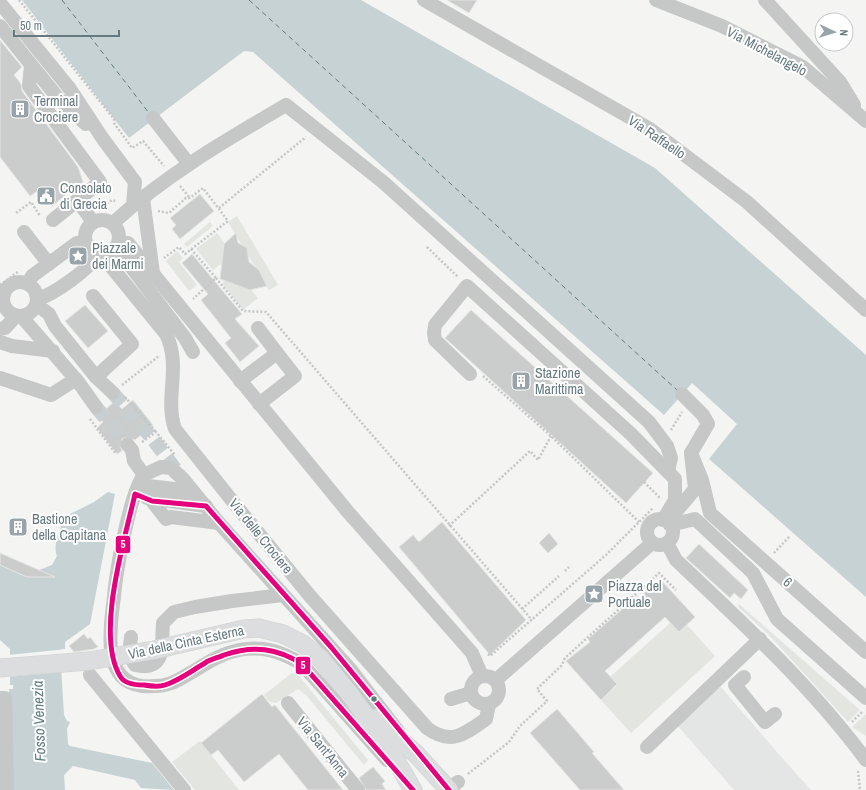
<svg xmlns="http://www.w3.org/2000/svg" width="866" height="790" font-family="'Archivo Narrow',sans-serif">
<rect width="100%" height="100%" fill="#f4f4f3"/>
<polygon fill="#e4e5e5" points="720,686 776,751 811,790 734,790 676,724"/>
<g fill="#e3e6e0">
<polygon points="237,216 278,285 269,290 228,222"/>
<polygon points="210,222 213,226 187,247 184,244"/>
<polygon points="217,233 233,255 213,270 196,249"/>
<polygon points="177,251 183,258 179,262 197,285 189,291 166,261"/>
<polygon points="236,272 258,298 243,310 222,283"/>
<polygon points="739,604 860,710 848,722 770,636 738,607"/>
<polygon points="670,623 679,632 687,625 715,656 631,733 601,700 617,685 610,677"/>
<polygon points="292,673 299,676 368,760 364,765 306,695 298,689 276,703 270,702 264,695"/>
<polygon points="865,715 866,715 866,736 852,727"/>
<polygon points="200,741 239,790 195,790 172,762"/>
</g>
<g fill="#c6d2d3">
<polygon points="22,0 361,0 655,168 866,355 866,597 709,459 737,424 692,383 664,415 253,52 244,51 129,138"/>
<path d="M108,492L115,494L90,624L65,642V649L60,650L64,715L67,721L70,722L67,729L68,744L70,746L152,763L174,790L141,788L135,780L73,766L64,775L65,790H13L9,689H13V685H10V649L0,640V565L24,576L52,565L57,556C52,545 61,528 64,517L94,502Z"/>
</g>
<polygon fill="#f4f4f3" points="67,649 62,652 63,672 8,677 8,655"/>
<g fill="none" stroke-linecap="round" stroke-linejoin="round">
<g stroke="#617b7f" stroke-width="1" stroke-dasharray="5 4" stroke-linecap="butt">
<polyline points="62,0 149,113"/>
<polyline points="249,0 677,390"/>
</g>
</g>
<g fill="#cbcdcd" stroke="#e4e4e2">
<polygon points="447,0 477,0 469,13"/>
<polygon points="0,40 22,67 14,75 21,84 22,91 78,167 83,182 52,206 36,192 30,196 0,157"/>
<polygon points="200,194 214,211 180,239 172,229 176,225 170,218"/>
<polygon points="236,233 238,243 247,248 249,262 259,270 267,286 250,290 220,279 224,244"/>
<polygon points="192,254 242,314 235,319 259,346 240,362 225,343 231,338 201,300 208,294 182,263"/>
<polygon points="85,305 108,331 88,348 65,321"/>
<polygon points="471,310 653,473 626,503 445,338"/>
<polygon points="133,400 153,425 135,440 127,437 122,439 120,446 122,451 117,454 97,428 103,422 98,416 115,401 122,409"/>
<polygon points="442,522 526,620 490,655 399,547 413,535 419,542"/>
<polygon points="549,533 558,544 548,553 539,543"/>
<polygon points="699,544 748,590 741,599 734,593 730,598 686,558"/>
<polygon points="0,553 55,577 27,577 0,565"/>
<polygon points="660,579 695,617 679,632 665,617 605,671 617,684 601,700 566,661 590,642 588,639 637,596 639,598"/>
<polygon points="84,634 88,639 90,637 98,647 94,649 74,652 69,646"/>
<polygon points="262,694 272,707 275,705 343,790 308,790 279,754 244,782 218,750 211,755 201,743"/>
<polygon points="557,709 594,752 592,753 624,790 580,790 530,733"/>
<polygon points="373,767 385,781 382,784 386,790 366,790 359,778"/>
</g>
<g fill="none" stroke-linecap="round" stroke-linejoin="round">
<g stroke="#c9cfd1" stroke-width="14" stroke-dasharray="14 7" stroke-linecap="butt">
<polyline points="113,393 151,437 180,475"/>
<polyline points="96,407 128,445"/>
</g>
<g stroke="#d0d1d1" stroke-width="19">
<g id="major">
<polyline points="283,634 303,644 321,659 352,697 398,764 413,790"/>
<polyline points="375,718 416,754 449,790"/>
</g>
</g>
<g stroke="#c4c6c7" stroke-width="2.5" stroke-dasharray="2 2" stroke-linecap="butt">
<polyline points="19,0 114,119 114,123 132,148 143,141 164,166"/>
<polyline points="180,186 190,198"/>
<polyline points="100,208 112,200 115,201"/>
<polyline points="219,208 306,137"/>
<polyline points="158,211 169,213 186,198 190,198 203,188 228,221 185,254 179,247 164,258"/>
<polyline points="16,213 31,202 40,216"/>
<polyline points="427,247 458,277"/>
<polyline points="191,249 216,278 193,299"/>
<polyline points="216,278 243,311 266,312 532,620"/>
<polyline points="0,285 19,271"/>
<polyline points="483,376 551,436 639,522"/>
<polyline points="122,385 159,356"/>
<polyline points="125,397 156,432"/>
<polyline points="90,419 116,454"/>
<polyline points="671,430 682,412"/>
<polyline points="142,442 156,432 175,455"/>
<polyline points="644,482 661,499"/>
<polyline points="449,526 530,451 538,460 551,436"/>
<polyline points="774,553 790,536"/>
<polyline points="565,571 569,567"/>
<polyline points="627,581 637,592"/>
<polyline points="522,609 559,576"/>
<polyline points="488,654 490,656 606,555 653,508"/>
<polyline points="852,722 863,711"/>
<polyline points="858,771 860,790"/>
<polyline points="468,774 509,742 520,726 547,701 537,689 562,665 565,658 659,573 676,590"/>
</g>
<g stroke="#c6c8c8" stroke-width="14">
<polyline points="424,0 650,129 747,202 866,310"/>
<polyline points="656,0 722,26 803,67 866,121"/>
<polyline points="765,0 840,82 854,105"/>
<polyline points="0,3 70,89 103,139 135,182 133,205"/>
<polyline points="0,26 58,98 86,124"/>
<polyline points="31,65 29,86 100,182 53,220"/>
<polyline points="153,118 189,164"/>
<polyline points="143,198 153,273"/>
<polyline points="77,200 93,222"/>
<circle cx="102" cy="237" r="17"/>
<path d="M113,223C164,176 226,140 286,105L383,182L649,422L667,446L671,458L668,471"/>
<polyline points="24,232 49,264"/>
<polyline points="119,243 128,243 348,512 472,653 482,676"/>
<polyline points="116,247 185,338 193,352"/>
<path d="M104,254L109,264L166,334C182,367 164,397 175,429L242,513L310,596L427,728C451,746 465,734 486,719L489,705"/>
<circle cx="20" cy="299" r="17"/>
<polyline points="28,284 32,276 77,243 85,242"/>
<polyline points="93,296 132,344 96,377"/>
<path d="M38,299C54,294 90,269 98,254"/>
<polyline points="37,305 49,314 55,326 96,377 113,393"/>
<polyline points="22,317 79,383 96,407"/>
<polyline points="258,328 277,353"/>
<polyline points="0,329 5,328 16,316"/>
<polyline points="0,342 12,346 53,351"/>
<polyline points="470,374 435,340 434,333 435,325 467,286 631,434 675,479 675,500 663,520"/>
<polyline points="0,378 51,395 76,379"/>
<polyline points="240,381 277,353 295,376 259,404"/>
<polyline points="128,445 132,450 134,461 144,475"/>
<polyline points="691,453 702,480 710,513 866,652"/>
<polyline points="139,485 193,491"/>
<polyline points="147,498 206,506"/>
<polyline points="152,501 166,519 171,517 219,523"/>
<polyline points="674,514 695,489 691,453 708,424 703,415 682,394"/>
<circle cx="660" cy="532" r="13"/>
<polyline points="670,525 695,519 753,573 777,619 866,698"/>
<path d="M667,543L676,560C743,623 811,686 866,760"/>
<path d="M131,637L129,654L135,665C167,672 161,646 163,623L174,612L195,607L232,601L283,595"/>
<polyline points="90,675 184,790"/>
<circle cx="485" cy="690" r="14"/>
<polyline points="744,677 735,685 765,722 775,714"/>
<polyline points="496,680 652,543"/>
<polyline points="0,698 5,698 7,790"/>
<polyline points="451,699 471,693"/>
<polyline points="288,703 358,790"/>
<polyline points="647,747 760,639"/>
<path d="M387,760L302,664C282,652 263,645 239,650C214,655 197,671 174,682C164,686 153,687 142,686C101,681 110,627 114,597C116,572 130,492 144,475L161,467L171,468L183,479L219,523L351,670L398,731"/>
<polyline points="448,789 458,782"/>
</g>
<use href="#major" stroke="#dcddde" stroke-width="18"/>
<g stroke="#d0d1d1" stroke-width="19" stroke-linecap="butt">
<polyline id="major-bridge" points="0,668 89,661 154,650 244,629 259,628 283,634"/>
</g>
<use href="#major-bridge" stroke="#dcddde" stroke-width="18"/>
<g stroke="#fff" stroke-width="8">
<path id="bus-1" d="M413,790L302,664C277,648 253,645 224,655C218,658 210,659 205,663C191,671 180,680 165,685C159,687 150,686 144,685C136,685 124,684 120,676C95,634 125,539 135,494L152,501L206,506L331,647L449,790"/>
</g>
<use href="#bus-1" stroke="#e5007d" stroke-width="5"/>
</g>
<defs>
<g id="building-square" transform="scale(1)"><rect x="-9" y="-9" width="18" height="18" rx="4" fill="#98a4a9" stroke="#fff"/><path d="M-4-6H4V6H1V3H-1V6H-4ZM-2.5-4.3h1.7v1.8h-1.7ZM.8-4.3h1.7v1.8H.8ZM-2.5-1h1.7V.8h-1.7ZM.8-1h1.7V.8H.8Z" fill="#fff"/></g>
<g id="civic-square" transform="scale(1)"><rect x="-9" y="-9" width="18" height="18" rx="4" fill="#98a4a9" stroke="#fff"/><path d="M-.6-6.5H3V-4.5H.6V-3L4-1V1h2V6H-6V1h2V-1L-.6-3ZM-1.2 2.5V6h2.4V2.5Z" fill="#fff"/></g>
<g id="sight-square" transform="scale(1)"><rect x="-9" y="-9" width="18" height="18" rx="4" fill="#98a4a9" stroke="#fff"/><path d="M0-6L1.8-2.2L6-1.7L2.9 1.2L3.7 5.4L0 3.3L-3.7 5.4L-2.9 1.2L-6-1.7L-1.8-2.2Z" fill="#fff"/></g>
</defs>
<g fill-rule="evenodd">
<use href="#building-square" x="20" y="109"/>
<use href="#civic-square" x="46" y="196"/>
<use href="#sight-square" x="78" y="256"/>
<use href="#building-square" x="521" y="381"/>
<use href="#building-square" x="18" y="527"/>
<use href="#sight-square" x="594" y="594"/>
</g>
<circle fill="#667981" stroke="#fff" stroke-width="1.5" cx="374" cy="699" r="3.5"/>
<g text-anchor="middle" stroke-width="4" stroke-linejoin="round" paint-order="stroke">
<g font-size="14" fill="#667981" stroke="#fff">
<text transform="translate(767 51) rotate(28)" y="5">Via Michelangelo</text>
<text transform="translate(657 137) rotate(34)" y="5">Via Raffaello</text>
<text transform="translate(261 536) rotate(51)" y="5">Via delle Crociere</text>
<text transform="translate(788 582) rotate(42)" y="5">6</text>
<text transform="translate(186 642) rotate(-12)" y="5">Via della Cinta Esterna</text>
<text transform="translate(323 747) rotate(51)" y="5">Via Sant'Anna</text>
</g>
<g font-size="14" fill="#667981" stroke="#fff" text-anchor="start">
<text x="34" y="106">Terminal<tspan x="34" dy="16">Crociere</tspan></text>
<text x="60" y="193">Consolato<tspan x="60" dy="16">di Grecia</tspan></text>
<text x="92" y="253">Piazzale<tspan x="92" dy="16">dei Marmi</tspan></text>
<text x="535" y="378">Stazione<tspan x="535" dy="16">Marittima</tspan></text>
<text x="32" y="524">Bastione<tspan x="32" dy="16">della Capitana</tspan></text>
<text x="608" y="591">Piazza del<tspan x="608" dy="16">Portuale</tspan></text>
</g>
<g font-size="15" font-style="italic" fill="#617b7f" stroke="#fff">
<text transform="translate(39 721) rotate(-92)" y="5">Fosso Venezia</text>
</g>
</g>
<g stroke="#fff" stroke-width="1.5">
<rect x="115" y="535" width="16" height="19" rx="4" fill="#e5007d"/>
<rect x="295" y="656" width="16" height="19" rx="4" fill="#e5007d"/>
</g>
<g font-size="11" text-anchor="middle" font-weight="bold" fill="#fff">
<text x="123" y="548">5</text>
<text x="303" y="669">5</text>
</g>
<g transform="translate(834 32) rotate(94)"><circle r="19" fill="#ffffff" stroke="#c2c9cd"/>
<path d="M0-3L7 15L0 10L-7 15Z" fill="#98a4a9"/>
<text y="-6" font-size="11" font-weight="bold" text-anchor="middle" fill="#667981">N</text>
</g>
<path d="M14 30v6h105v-6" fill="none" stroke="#667981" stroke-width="2"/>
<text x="20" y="30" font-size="12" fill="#667981" stroke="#ffffff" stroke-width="3" paint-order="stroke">50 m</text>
</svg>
